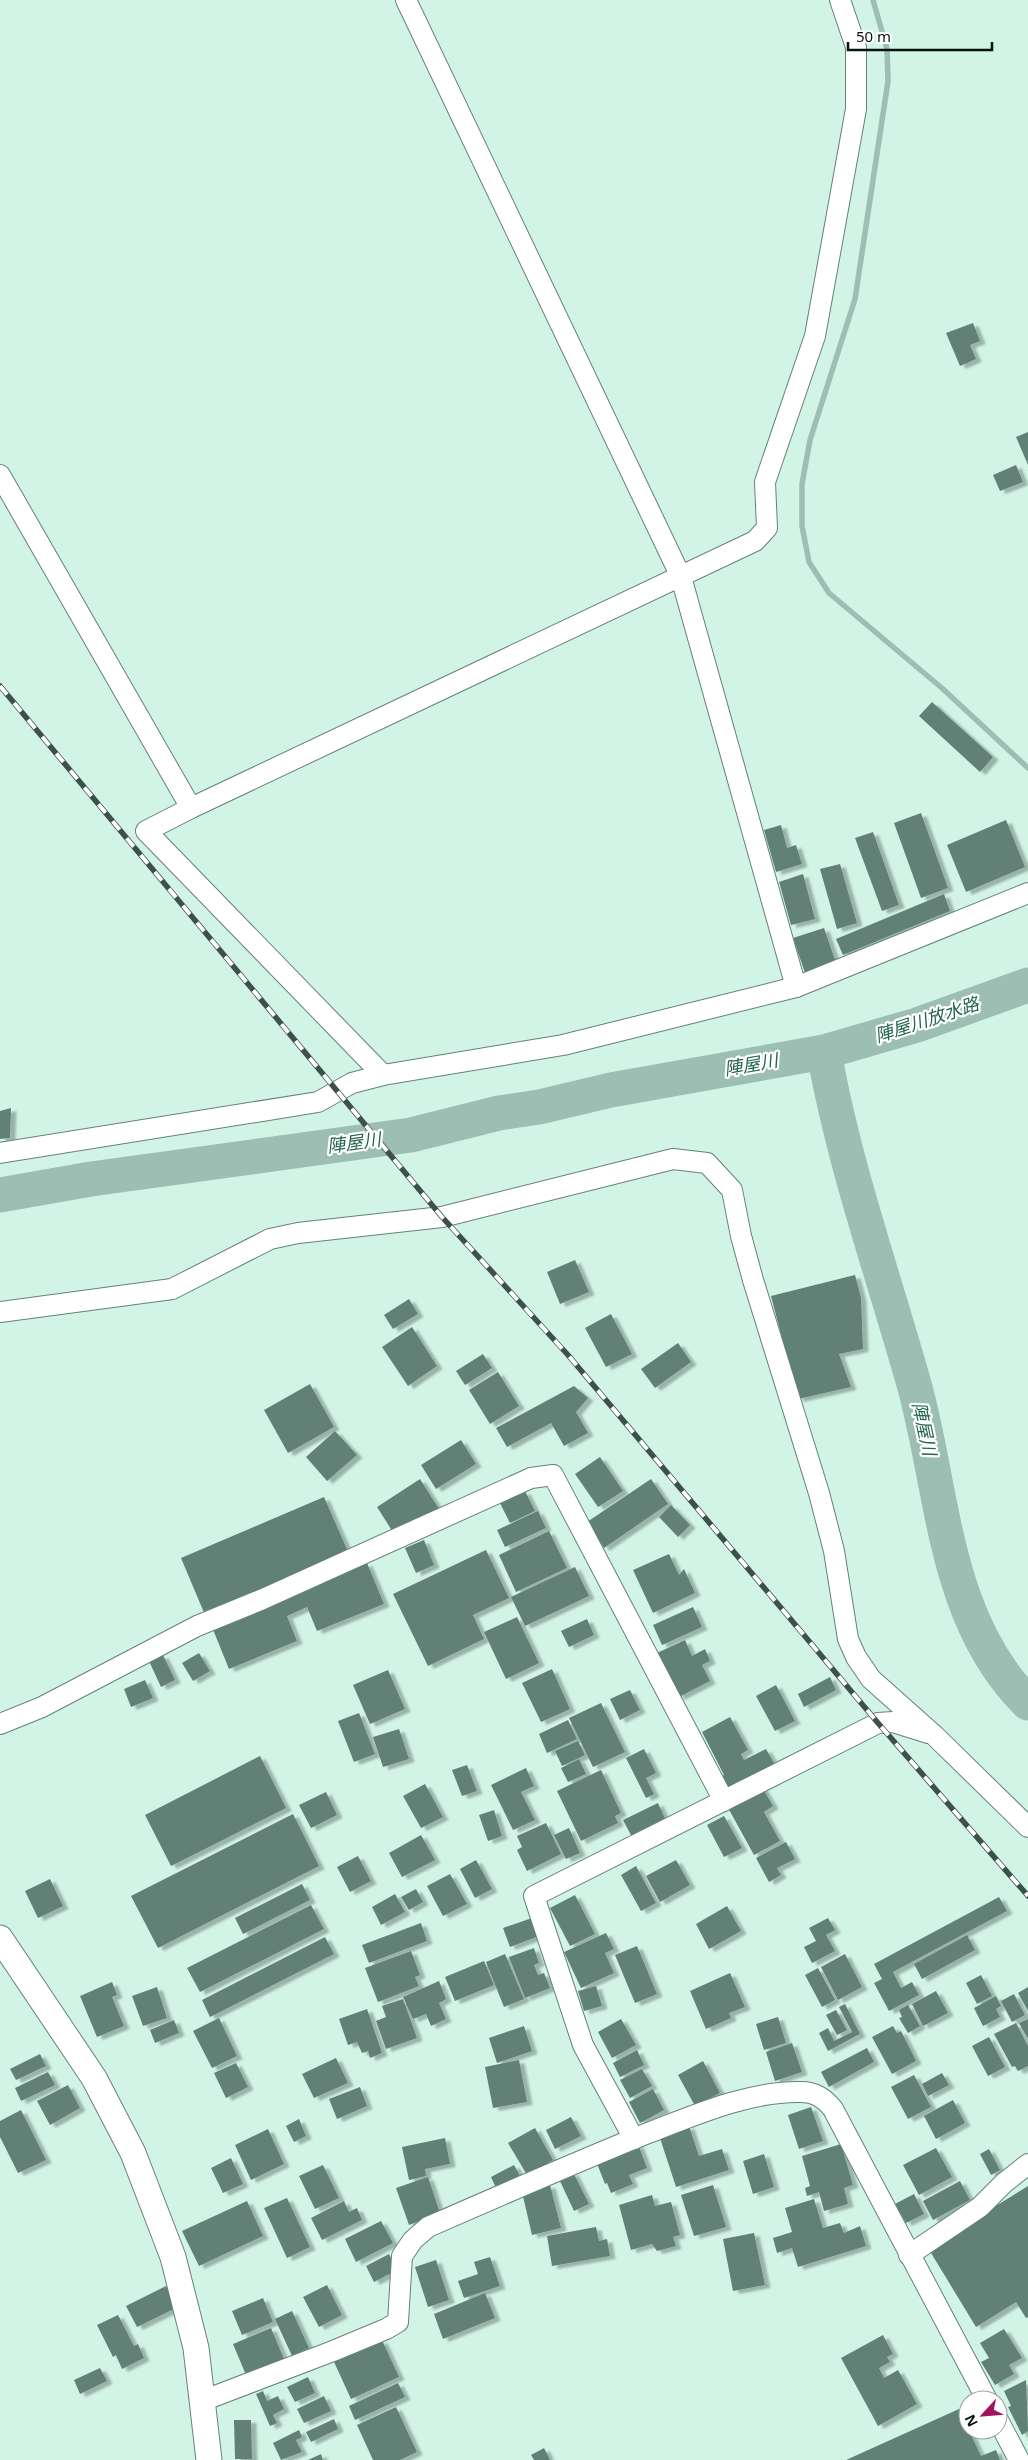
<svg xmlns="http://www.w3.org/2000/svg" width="1028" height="2460" font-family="'Noto Sans','Noto Sans JP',sans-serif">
<defs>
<filter id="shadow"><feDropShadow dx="5.5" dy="3" stdDeviation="1" flood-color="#0004"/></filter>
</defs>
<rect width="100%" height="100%" fill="#d2f4e7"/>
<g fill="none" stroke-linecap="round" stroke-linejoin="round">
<polyline stroke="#9dbfb3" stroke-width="5.5" points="873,0 887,49 888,81 855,299 810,440 802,484 802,526 809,562 829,593 943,689 1028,768"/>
<g stroke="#9dbfb3" stroke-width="35">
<path d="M824,1052C844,1165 883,1274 914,1384C944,1492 943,1619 1028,1703"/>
<polyline points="0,1195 91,1179 411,1135 499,1113 539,1107 611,1090 824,1052 917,1025 1028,985"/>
</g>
</g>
<g fill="#628176" filter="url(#shadow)">
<polygon points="973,323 980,341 970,345 976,359 960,366 946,333"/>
<polygon points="1028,432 1028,465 1016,437"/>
<polygon points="1016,465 1023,482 1000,491 993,475"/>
<polygon points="932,702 993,757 980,772 919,716"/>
<polygon points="921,813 948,888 921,898 894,823"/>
<polygon points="1006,820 1025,867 966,892 947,845"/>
<polygon points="781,825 787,848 796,845 802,864 776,872 764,830"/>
<polygon points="873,832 899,905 882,911 855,838"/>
<polygon points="840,864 857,923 837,929 820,869"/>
<polygon points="803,874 815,919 791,925 779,882"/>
<polygon points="944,894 950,911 843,955 836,939"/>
<polygon points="824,928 836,963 805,973 793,938"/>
<polygon points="11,1108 10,1138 0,1139 0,1111"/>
<polygon points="575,1260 589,1292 560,1304 547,1272"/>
<polygon points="855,1275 861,1298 863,1349 839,1354 851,1387 798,1399 771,1296"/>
<polygon points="409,1299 418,1314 393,1329 384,1315"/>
<polygon points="611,1314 632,1354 606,1367 585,1328"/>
<polygon points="412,1327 437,1366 408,1386 382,1347"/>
<polygon points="678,1343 691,1362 655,1388 641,1369"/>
<polygon points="483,1354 492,1368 465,1385 456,1371"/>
<polygon points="498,1372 519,1406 490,1424 469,1390"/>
<polygon points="310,1384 334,1427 288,1453 264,1410"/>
<polygon points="574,1386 588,1398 576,1412 588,1433 564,1446 551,1423 507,1447 496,1428"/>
<polygon points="335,1431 357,1455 327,1481 306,1457"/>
<polygon points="461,1440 476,1464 436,1489 421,1465"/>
<polygon points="600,1457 623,1491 598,1507 575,1474"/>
<polygon points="420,1479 439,1509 396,1537 377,1507"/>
<polygon points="651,1479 668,1504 604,1548 587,1522"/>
<polygon points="525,1491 535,1511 510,1523 500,1503"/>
<polygon points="324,1497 349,1554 205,1615 181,1558"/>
<polygon points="671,1505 690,1525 678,1537 659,1517"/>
<polygon points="538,1511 546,1528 505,1547 497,1530"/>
<polygon points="549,1531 567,1568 516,1592 499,1555"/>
<polygon points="424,1540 434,1565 416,1573 405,1548"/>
<polygon points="486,1550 509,1598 473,1615 484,1639 428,1666 393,1594"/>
<polygon points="669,1554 679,1575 684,1569 695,1593 653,1613 633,1570"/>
<polygon points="367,1563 384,1604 317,1631 307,1607 287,1616 297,1641 229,1669 212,1627"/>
<polygon points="575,1567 589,1596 525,1626 511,1597"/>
<polygon points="693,1607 702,1627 662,1645 653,1625"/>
<polygon points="517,1617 539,1663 506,1679 484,1632"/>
<polygon points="587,1619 594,1635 569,1647 561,1631"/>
<polygon points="685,1640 692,1656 705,1649 710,1661 702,1665 710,1681 679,1697 657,1653"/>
<polygon points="199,1653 210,1671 193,1681 182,1663"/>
<polygon points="163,1655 175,1680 161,1687 149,1661"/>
<polygon points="552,1669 570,1709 541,1722 522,1683"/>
<polygon points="388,1670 405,1709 370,1724 353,1685"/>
<polygon points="830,1677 836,1690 804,1707 798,1694"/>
<polygon points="145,1680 153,1698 131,1707 124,1689"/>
<polygon points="776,1685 795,1721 775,1731 756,1696"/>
<polygon points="630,1690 640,1710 620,1720 610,1699"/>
<polygon points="601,1703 625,1752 593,1767 569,1718"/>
<polygon points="359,1713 375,1754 354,1762 338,1721"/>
<polygon points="730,1717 748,1750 741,1754 744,1760 766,1749 776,1767 727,1792 719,1778 724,1775 702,1732"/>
<polygon points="568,1720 577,1739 547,1753 539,1734"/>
<polygon points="399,1729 409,1759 383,1767 373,1737"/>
<polygon points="578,1741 585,1755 562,1766 555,1751"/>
<polygon points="644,1749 656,1773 646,1778 654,1794 646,1798 626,1758"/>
<polygon points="260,1756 286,1808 171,1866 145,1815"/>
<polygon points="579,1759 586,1774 568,1782 561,1768"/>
<polygon points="467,1765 477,1791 462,1796 452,1770"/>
<polygon points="526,1768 534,1786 521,1792 535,1820 513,1830 491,1785"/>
<polygon points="601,1770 621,1813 615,1816 618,1823 581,1841 557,1791"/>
<polygon points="425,1784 443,1817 421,1828 403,1796"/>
<polygon points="762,1787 773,1806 764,1812 780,1841 754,1855 727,1806"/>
<polygon points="326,1792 337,1815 311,1828 299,1805"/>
<polygon points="658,1803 666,1821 632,1837 623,1820"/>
<polygon points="494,1810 502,1836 488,1841 479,1815"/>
<polygon points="293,1814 319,1866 158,1948 131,1896"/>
<polygon points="724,1816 742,1848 724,1857 707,1825"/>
<polygon points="546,1823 561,1854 527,1871 517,1850 522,1847 517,1836"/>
<polygon points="569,1828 580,1853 566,1859 554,1835"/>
<polygon points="421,1835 435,1860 402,1877 389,1853"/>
<polygon points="786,1842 795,1859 777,1868 781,1875 769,1882 756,1858"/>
<polygon points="358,1856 371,1881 350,1892 337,1867"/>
<polygon points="476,1860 492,1889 475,1898 460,1869"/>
<polygon points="676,1860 690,1885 660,1902 646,1876"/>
<polygon points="636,1866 656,1903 641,1911 621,1875"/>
<polygon points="450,1874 467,1904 443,1916 427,1886"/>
<polygon points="50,1879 63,1906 38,1918 25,1891"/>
<polygon points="302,1884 310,1900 243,1934 235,1918"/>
<polygon points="416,1889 423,1902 409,1910 401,1897"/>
<polygon points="395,1894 405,1912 381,1925 372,1907"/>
<polygon points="575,1895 595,1934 570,1946 550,1908"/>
<polygon points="999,1897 1007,1911 893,1972 901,1988 912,1982 919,1995 889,2011 874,1983 882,1979 874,1964"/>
<polygon points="311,1905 324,1929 200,1992 187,1968"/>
<polygon points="727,1906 741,1931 709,1949 696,1924"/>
<polygon points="532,1918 539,1936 510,1947 503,1928"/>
<polygon points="828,1918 835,1930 826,1935 835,1951 812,1963 804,1947 816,1941 809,1928"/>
<polygon points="421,1923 427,1941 369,1963 362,1945"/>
<polygon points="606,1933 614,1949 605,1953 614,1973 581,1988 564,1952"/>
<polygon points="967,1935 975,1950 922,1979 914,1964"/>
<polygon points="325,1937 334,1954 210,2017 202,2000"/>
<polygon points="637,1946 657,1994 635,2003 615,1955"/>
<polygon points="534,1948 539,1963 534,1965 538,1975 544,1973 550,1988 525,1998 509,1957"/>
<polygon points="411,1951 420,1975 415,1977 419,1986 378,2002 365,1968"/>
<polygon points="505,1954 524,1999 504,2007 486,1962"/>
<polygon points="845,1954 862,1987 838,2000 821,1967"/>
<polygon points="484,1961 494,1985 455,2001 445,1977"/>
<polygon points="818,1968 835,2000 822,2007 805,1975"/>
<polygon points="730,1973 745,2007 729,2013 731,2018 706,2029 690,1991"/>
<polygon points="981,1975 992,1996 977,2004 966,1983"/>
<polygon points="439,1981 446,1999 439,2003 446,2019 431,2026 426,2014 413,2019 403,1997"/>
<polygon points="112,1982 117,1995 112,1997 124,2026 97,2037 80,1996"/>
<polygon points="596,1986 602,2006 584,2011 578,1991"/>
<polygon points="157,1987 167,2018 143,2026 132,1996"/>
<polygon points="1028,1987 1028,2011 1018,1993"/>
<polygon points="936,1991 948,2013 923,2026 912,2004"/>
<polygon points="1014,1994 1025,2015 1012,2022 1001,2001"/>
<polygon points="996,1996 1001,2006 996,2009 1000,2017 983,2026 974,2008"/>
<polygon points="403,1999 417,2038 386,2049 376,2021 386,2017 382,2006"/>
<polygon points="845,2004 860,2034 828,2051 819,2033 828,2028 834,2041 852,2032 839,2007"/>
<polygon points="908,2005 920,2026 908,2033 899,2018 902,2017 899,2010"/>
<polygon points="367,2009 382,2053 370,2058 368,2051 362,2053 357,2042 348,2045 339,2019"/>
<polygon points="836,2010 847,2030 837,2035 826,2015"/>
<polygon points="778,2017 786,2043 764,2050 756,2024"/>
<polygon points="219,2018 237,2056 212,2068 193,2031"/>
<polygon points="621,2019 636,2045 612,2058 598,2032"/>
<polygon points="1028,2019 1028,2039 1019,2023"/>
<polygon points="174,2020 179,2033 155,2043 150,2030"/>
<polygon points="1016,2023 1028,2046 1028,2066 1018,2071 1015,2066 1012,2067 994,2034"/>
<polygon points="524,2026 532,2051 497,2063 489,2038"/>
<polygon points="893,2026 897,2033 901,2031 916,2061 892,2074 872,2037"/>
<polygon points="989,2037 1005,2067 988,2076 972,2046"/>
<polygon points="792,2043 802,2072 775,2081 766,2052"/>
<polygon points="867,2048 874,2062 829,2087 821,2072"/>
<polygon points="637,2050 644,2065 620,2077 613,2063"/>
<polygon points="40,2054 46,2066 16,2080 10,2069"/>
<polygon points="336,2058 348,2083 314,2098 302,2074"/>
<polygon points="519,2060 527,2102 493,2108 485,2067"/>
<polygon points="703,2061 720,2093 695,2106 678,2075"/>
<polygon points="236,2063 248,2087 226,2098 214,2073"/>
<polygon points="642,2069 652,2086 630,2098 620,2080"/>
<polygon points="48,2072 55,2085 21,2101 15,2088"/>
<polygon points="942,2073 949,2085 928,2096 922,2084"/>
<polygon points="914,2075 931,2107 908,2119 891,2087"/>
<polygon points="68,2085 80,2108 50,2125 37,2101"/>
<polygon points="360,2087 367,2106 337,2119 329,2099"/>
<polygon points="653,2089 664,2110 640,2123 629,2102"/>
<polygon points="953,2100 965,2123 936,2139 924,2116"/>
<polygon points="811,2107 823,2141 799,2149 788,2115"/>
<polygon points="21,2110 46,2160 18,2173 0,2137 0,2121"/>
<polygon points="571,2117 581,2136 555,2149 546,2130"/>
<polygon points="299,2119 306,2136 294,2142 286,2126"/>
<polygon points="689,2126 699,2156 722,2149 729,2170 676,2187 659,2135"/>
<polygon points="535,2128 553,2160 527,2175 508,2143"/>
<polygon points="268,2129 284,2164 251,2180 235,2145"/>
<polygon points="445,2138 450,2164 425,2169 426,2176 409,2180 402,2147"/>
<polygon points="638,2144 647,2168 629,2175 633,2184 611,2193 607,2183 605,2184 596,2161"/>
<polygon points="841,2144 853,2185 844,2188 848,2204 824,2211 819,2192 807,2196 805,2188 810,2186 802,2156"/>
<polygon points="936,2148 952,2177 919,2195 903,2165"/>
<polygon points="989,2149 1000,2170 991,2175 980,2154"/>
<polygon points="764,2154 774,2187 753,2194 743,2161"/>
<polygon points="231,2158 243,2184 223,2193 211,2168"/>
<polygon points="323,2165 339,2198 315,2209 299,2176"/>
<polygon points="514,2165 520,2176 496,2188 491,2177"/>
<polygon points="573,2172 589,2204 574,2211 559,2179"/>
<polygon points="428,2177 440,2213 409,2225 396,2188"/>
<polygon points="960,2181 970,2200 933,2220 923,2201"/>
<polygon points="550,2185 561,2228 532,2235 522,2192"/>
<polygon points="713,2185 726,2227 694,2236 681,2195"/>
<polygon points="1028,2186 1028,2317 1026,2318 1016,2302 976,2327 928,2248"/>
<polygon points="914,2194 924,2214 906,2223 895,2204"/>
<polygon points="652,2195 655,2206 671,2202 680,2235 673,2237 676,2246 657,2251 652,2244 631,2250 619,2205"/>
<polygon points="287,2198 310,2247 287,2258 264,2208"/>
<polygon points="814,2199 823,2228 840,2223 844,2233 860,2226 866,2246 798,2267 792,2248 777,2253 773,2238 792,2232 785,2208"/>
<polygon points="247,2201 263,2236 199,2266 182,2231"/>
<polygon points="344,2201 349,2212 357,2208 362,2220 322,2240 311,2218"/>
<polygon points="381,2221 393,2243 356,2262 345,2239"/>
<polygon points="596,2227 599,2241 607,2239 610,2256 552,2266 547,2236"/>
<polygon points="754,2233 765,2285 733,2291 723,2239"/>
<polygon points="389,2254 397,2270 374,2282 366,2266"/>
<polygon points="490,2257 500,2286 464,2298 458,2281 478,2274 474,2262"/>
<polygon points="436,2260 449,2300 428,2307 415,2267"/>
<polygon points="327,2285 342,2315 319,2327 303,2297"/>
<polygon points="166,2286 176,2308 137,2327 126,2306"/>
<polygon points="485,2293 495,2318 443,2339 434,2314"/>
<polygon points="263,2298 273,2322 242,2335 232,2311"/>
<polygon points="292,2311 309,2348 292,2356 275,2319"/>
<polygon points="118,2315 134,2346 138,2344 144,2358 122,2369 116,2355 113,2357 97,2325"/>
<polygon points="271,2328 284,2359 246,2375 233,2344"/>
<polygon points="1004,2329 1022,2358 1009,2365 1014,2374 995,2385 981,2362 989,2358 980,2343"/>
<polygon points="883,2335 893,2354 887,2357 890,2362 879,2368 884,2378 898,2370 917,2404 878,2426 841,2358"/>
<polygon points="382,2340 399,2377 351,2399 334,2362"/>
<polygon points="100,2368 107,2381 80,2394 74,2380"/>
<polygon points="308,2377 315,2393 295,2402 287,2387"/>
<polygon points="1026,2380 1028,2431 1022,2435 1008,2407 1011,2406 1004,2391"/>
<polygon points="398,2383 405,2397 355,2420 349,2406"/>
<polygon points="263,2391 267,2401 278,2396 284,2409 273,2415 277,2423 270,2426 256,2394"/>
<polygon points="324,2396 331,2411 304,2423 297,2409"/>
<polygon points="396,2407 417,2452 400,2460 373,2460 357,2425"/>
<polygon points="959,2409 981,2456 996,2450 1000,2460 846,2460"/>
<polygon points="334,2419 338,2429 311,2442 306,2432"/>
<polygon points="234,2420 251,2420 252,2459 235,2459"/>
<polygon points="299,2430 302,2437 296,2440 302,2452 281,2460 273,2443"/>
<polygon points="544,2448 550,2460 534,2460 531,2455"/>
<polygon points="321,2454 323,2460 308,2460"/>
</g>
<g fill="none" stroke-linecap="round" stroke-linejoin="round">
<g stroke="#648278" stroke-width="22">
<g id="minor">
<polyline points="406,0 681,577 796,987"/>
<polyline points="0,475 191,808 755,541 767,528 765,482 815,336 856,109 856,47 840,0"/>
<polyline points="191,808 146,831 383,1075 563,1045 796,987 1028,893"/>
<polyline points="0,1153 318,1102 352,1083 383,1075"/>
<polyline points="0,1312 172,1289 270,1239 298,1233 442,1217 673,1159 707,1163 732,1190 741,1236 753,1280 819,1493 834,1551 848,1639 856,1657 871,1679 935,1736 1028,1827"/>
<polyline points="0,1724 42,1707 197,1626 263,1599 531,1478 553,1475 724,1801"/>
<polyline points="634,2139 583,2045 534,1896 878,1723 893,1722 928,1733"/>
<polyline points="909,2255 980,2207 1004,2183 1028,2164"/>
<path d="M202,2401L333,2351L386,2329L398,2322L402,2256L413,2240L428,2227C501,2195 574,2163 648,2133C695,2115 749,2091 801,2092C815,2092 824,2098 833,2109L987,2400"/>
<polyline points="998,2420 1019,2460"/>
</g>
</g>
<g stroke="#648278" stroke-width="27">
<polyline id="tertiary" points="0,1938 94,2078 133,2153 173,2257 196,2348 209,2460"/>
</g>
<use href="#minor" stroke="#fff" stroke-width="20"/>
<use href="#tertiary" stroke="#fff" stroke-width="25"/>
<g stroke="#3e504a" stroke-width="5.5">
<polyline id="rail" points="0,686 442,1217 568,1355 878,1723 1028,1896"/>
</g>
<use href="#rail" stroke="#fff" stroke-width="4" stroke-dasharray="11" stroke-linecap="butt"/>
</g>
<g text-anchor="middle" stroke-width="4.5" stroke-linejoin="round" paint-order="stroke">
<g font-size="18" font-style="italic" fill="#256352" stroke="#fff">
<text transform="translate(927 1020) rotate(-18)" y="6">陣屋川放水路</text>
<text transform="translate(751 1065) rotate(-10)" y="6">陣屋川</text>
<text transform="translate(354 1143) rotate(-8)" y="6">陣屋川</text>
<text transform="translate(924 1429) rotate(78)" y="6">陣屋川</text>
</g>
</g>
<g transform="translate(983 2415) rotate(244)"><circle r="24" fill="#ffffff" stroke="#9ba09f"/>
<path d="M0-4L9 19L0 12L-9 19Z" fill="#a1145c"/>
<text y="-8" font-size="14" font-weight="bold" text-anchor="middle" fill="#06120e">N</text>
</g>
<path d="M848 42v8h144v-8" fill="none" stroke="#06120e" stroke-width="2.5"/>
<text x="856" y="42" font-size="15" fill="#06120e" stroke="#ffffff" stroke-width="4" paint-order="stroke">50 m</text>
</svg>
